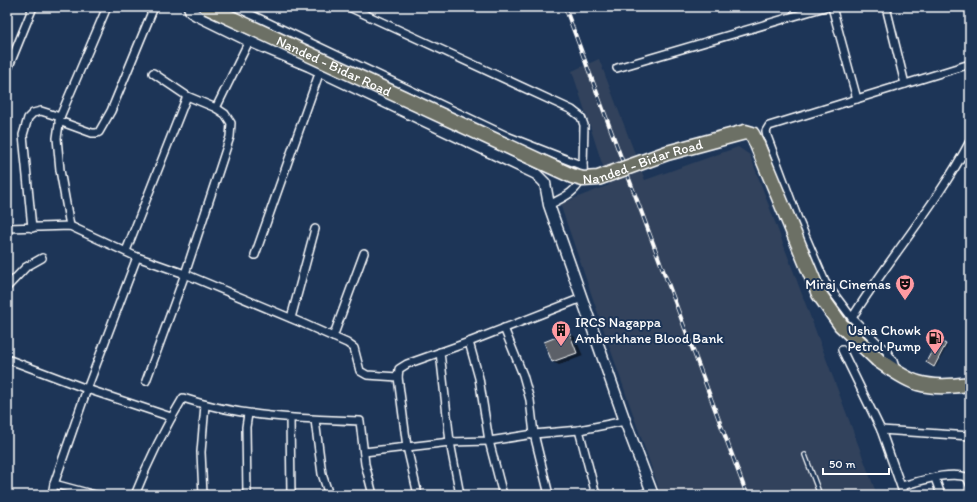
<svg xmlns="http://www.w3.org/2000/svg" width="977" height="502" font-family="Itim,sans-serif">
<rect width="100%" height="100%" fill="#1d3557"/>
<filter id="ink" filterUnits="userSpaceOnUse"><feTurbulence type="fractalNoise" baseFrequency=".025" numOctaves="2"/><feDisplacementMap in="SourceGraphic" scale="8" xChannelSelector="R" yChannelSelector="G"/><feConvolveMatrix kernelMatrix="1 2 1 2 8 2 1 2 1" color-interpolation-filters="sRGB"/></filter>
<g filter="url(#ink)">
<polygon fill="#30425c" points="599,59 645,180 738,147 750,155 877,495 661,495 560,204 609,185 572,71"/>
<g fill="#0007">
<polygon points="569,333 575,337 583,356 559,365 553,362 545,343"/>
<polygon points="939,341 947,346 936,367 927,362"/>
</g>
<g fill="#5b6167" stroke="#fff">
<polygon points="569,332 577,353 552,362 544,342"/>
<polygon points="938,340 946,344 934,367 926,362"/>
</g>
<g fill="none" stroke-linecap="round" stroke-linejoin="round">
<g stroke="#fff" stroke-width="6">
<polyline id="lane" points="805,455 820,495"/>
</g>
<g stroke="#fff" stroke-width="10">
<g id="street">
<path d="M235,7L509,137L583,166C584,171 583,174 581,179C576,193 562,198 549,205"/>
<polyline points="349,7 572,110 581,117 584,125 583,166"/>
<polyline points="832,7 857,99"/>
<polyline points="886,7 905,84"/>
<polyline points="617,68 825,7"/>
<polyline points="7,71 33,7"/>
<polyline points="216,108 249,41"/>
<polyline points="59,121 92,133 97,133 99,132 111,111 154,7"/>
<polyline points="70,226 60,170 57,138 60,117 107,7"/>
<polyline points="8,228 70,226 137,257 185,274 302,323 347,343 354,348 360,371 367,375 398,377"/>
<polyline points="32,228 23,135 28,118 33,113 41,111 60,117"/>
<polyline points="126,251 187,96"/>
<polyline points="255,255 320,71"/>
<polyline points="7,287 26,267 42,258"/>
<polyline points="291,318 315,229"/>
<path d="M852,318C889,258 937,204 970,141"/>
<polyline points="504,328 523,375 530,400 534,434 549,495"/>
<polyline points="333,337 364,253"/>
<polyline points="469,342 479,378 489,441 503,495"/>
<polyline points="842,350 881,430 904,495"/>
<polyline points="440,352 450,442 460,495"/>
<polyline points="7,359 87,389 171,417"/>
<polyline points="896,370 893,361 887,352 852,318 825,282 798,219 767,136 766,131 769,126 970,64"/>
<polyline points="146,381 185,274 230,137 231,123 225,114 216,108 187,96 153,73"/>
<polyline points="290,418 291,495"/>
<polyline points="315,420 322,474 329,495"/>
<polyline points="579,430 596,495"/>
<polyline points="881,430 970,436"/>
<polyline points="364,452 450,442 489,441 534,434 579,430 625,421"/>
<polyline points="935,478 941,495"/>
<polyline points="54,484 95,495"/>
<path d="M901,486C922,481 947,471 967,477L970,484"/>
<polyline points="52,495 54,484 87,389 137,257"/>
<path d="M135,495C148,462 164,429 183,398C240,417 300,419 360,421L365,464L373,495"/>
<polyline points="203,495 201,452 205,405"/>
<polyline points="247,495 246,427 248,414"/>
<polyline points="418,495 407,447 398,377 399,369 407,364 469,342 582,298"/>
<polyline points="639,495 652,491"/>
</g>
</g>
<g stroke="#fff" stroke-width="13">
<polyline id="secondary" points="189,7 191,12 196,15 249,41 309,66 536,174 545,183 549,205 625,421 653,495"/>
</g>
<g stroke="#fff" stroke-width="17">
<path id="highway" d="M878,360C890,368 904,379 918,383C935,388 952,386 970,384"/>
</g>
<use href="#lane" stroke="#1d3557" stroke-width="3.5"/>
<use href="#street" stroke="#1d3557" stroke-width="7"/>
<use href="#secondary" stroke="#1d3557" stroke-width="10"/>
<use href="#highway" stroke="#6c7065" stroke-width="14"/>
<g stroke="#fff" stroke-width="4">
<polyline id="rail" points="565,7 747,495"/>
</g>
<use href="#rail" stroke="#1d3557" stroke-width="2.5" stroke-dasharray="8" stroke-linecap="butt"/>
<g stroke="#fff" stroke-width="17" stroke-linecap="butt">
<g id="highway-bridge">
<path id="s1" d="M207,7L572,176L583,179L598,178L667,153L745,132L752,134L756,142L819,294L841,325L878,360"/>
</g>
</g>
<use href="#highway-bridge" stroke="#6c7065" stroke-width="14"/>
</g>
</g>
<defs>
<g id="theatre-pin" transform="scale(1)"><path d="M0 17L-7.5 6A9.5 9.5 0 1 1 7.5 6Z" fill="#ff9aa2" stroke="#1d3557"/><path d="M-5-5.5Q0-4 5-5.5V0Q5 5 0 6Q-5 5-5 0ZM-3.3-2.5H-1v1.5H-3.3ZM1-2.5H3.3v1.5H1ZM-2.8 1Q0 5.5 2.8 1Z" fill="#111"/></g>
<g id="building-pin" transform="scale(1)"><path d="M0 17L-7.5 6A9.5 9.5 0 1 1 7.5 6Z" fill="#ff9aa2" stroke="#1d3557"/><path d="M-4-6H4V6H1V3H-1V6H-4ZM-2.5-4.3h1.7v1.8h-1.7ZM.8-4.3h1.7v1.8H.8ZM-2.5-1h1.7V.8h-1.7ZM.8-1h1.7V.8H.8Z" fill="#111"/></g>
<g id="fuel-pin" transform="scale(1)"><path d="M0 17L-7.5 6A9.5 9.5 0 1 1 7.5 6Z" fill="#ff9aa2" stroke="#1d3557"/><path d="M-5.5-6h7V0h2V4h1.3V-2.5L3-4.5l.8-.8L6-3V5H2.5V1h-1V6h-7ZM-4.2-4.7v3.2H.2V-4.7Z" fill="#111"/></g>
</defs>
<g fill-rule="evenodd">
<use href="#theatre-pin" x="905" y="284"/>
<use href="#building-pin" x="561" y="330"/>
<use href="#fuel-pin" x="935" y="338"/>
</g>
<g text-anchor="middle" stroke-width="4" stroke-linejoin="round" paint-order="stroke">
<g font-size="14" fill="#fff" stroke="#1d3557">
<text dy="5" stroke="none"><textPath href="#s1" startOffset="140">Nanded - Bidar Road</textPath></text>
<text dy="5" stroke="none"><textPath href="#s1" startOffset="476">Nanded - Bidar Road</textPath></text>
</g>
<g font-size="14" fill="#fff" stroke="#1d3557" text-anchor="end">
<text x="891" y="289">Miraj Cinemas</text>
<text x="575" y="327" text-anchor="start">IRCS Nagappa<tspan x="575" dy="16">Amberkhane Blood Bank</tspan></text>
<text x="921" y="335">Usha Chowk<tspan x="921" dy="16">Petrol Pump</tspan></text>
</g>
</g>
<rect width="977" height="502" fill="none" stroke="#1d3557" stroke-width="24"/>
<rect x="12" y="12" width="953" height="478" fill="none" stroke="#fff" stroke-width="1.5" filter="url(#ink)"/>
<path d="M823 468v6h66v-6" fill="none" stroke="#ffffff" stroke-width="2"/>
<text x="829" y="468" font-size="12" fill="#ffffff" stroke="#1d3557" stroke-width="3" paint-order="stroke">50 m</text>
</svg>
